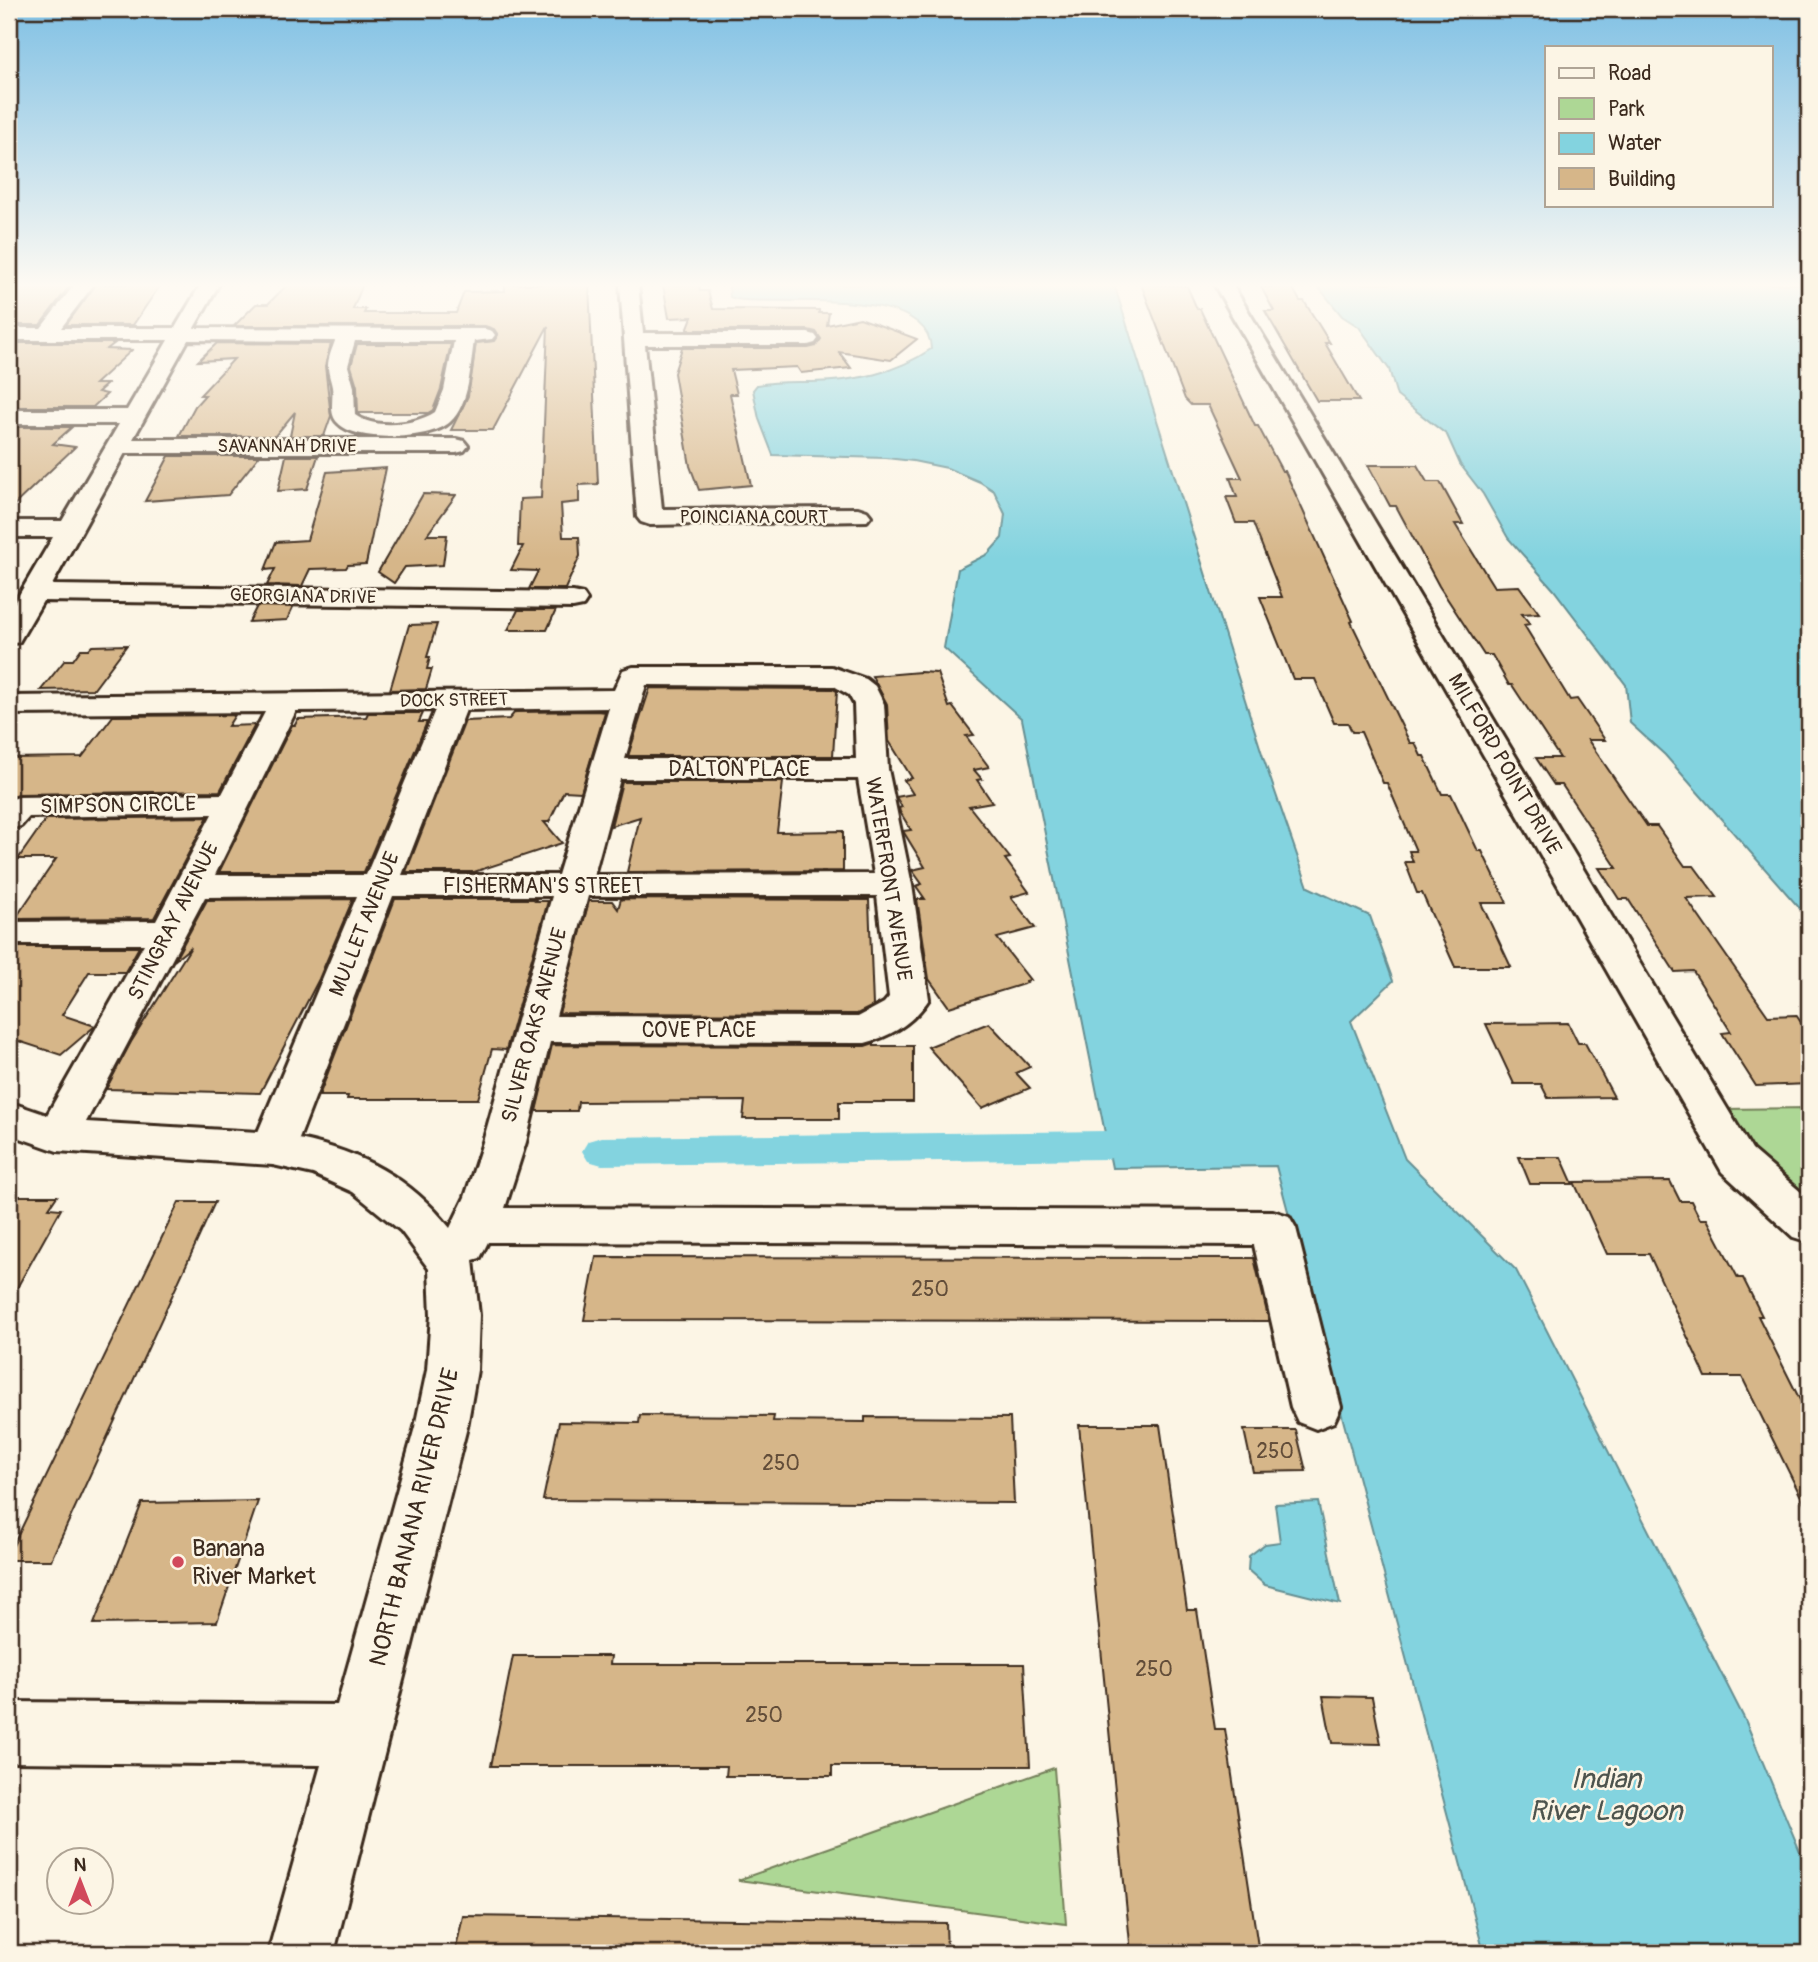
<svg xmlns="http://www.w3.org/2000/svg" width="1818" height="1962" font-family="Pangolin,sans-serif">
<rect width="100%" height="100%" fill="#fcf5e5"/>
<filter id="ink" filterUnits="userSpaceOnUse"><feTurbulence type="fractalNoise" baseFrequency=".0143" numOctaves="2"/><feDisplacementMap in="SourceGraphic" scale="14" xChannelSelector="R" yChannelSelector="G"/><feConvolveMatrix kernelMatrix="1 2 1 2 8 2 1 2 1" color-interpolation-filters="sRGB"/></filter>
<g filter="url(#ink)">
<g fill="#add795" stroke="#74805a" stroke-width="2">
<polygon points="1809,1108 1809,1201 1803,1201 1775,1177 1722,1109"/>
<polygon points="1054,1768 1066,1924 738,1880"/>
</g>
<g fill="#83d3df" stroke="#668f92" stroke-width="2">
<path d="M1114,284L1264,760L1308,887L1370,916L1393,981L1351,1021L1405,1159L1516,1270L1746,1722L1809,1873V1953H1484L1276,1166L1112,1168L1022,719L944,648L958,569L988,554L1002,538L1005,514L994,491L980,482L947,468L913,461L886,458L773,455L759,419L753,390L757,385C776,381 793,382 812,382C855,381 895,374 931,349C930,285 778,306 736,299L730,297L729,285Z"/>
<polygon points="1316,284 1809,284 1809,919 1665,755 1630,723 1626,685 1554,590 1508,538 1483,494 1460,464 1447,435 1397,396 1389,369 1359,327 1342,316"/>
<polygon points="1318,1502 1340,1604 1265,1585 1248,1570 1249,1556 1265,1544 1280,1542 1275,1504"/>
</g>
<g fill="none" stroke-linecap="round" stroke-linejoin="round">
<polygon fill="#83d3df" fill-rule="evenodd" points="1108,1131 1122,1135 1128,1145 1122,1155 1108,1159 602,1165 588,1161 582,1151 588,1141 602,1137"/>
</g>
<g fill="#d6b689" stroke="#3b2a1e" stroke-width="2">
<polygon points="19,284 71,284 40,325 9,325 9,285"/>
<polygon points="96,284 161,284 133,325 66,325"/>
<polygon points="288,284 363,284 353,309 366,309 364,313 456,313 464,292 505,291 505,284 589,284 598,484 579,485 579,502 561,504 563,537 579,537 580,556 565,589 529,589 538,571 511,570 523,546 518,546 520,499 541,498 548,326 493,430 451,430 468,396 476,343 494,341 498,335 494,329 485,326 234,326 256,304 268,304"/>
<polygon points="699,284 700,291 708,291 713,309 819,310 819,313 829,313 827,325 860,318 917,339 891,360 839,352 851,368 801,373 797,367 731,370 737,394 730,394 751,485 699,490 690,466 674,373 682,348 808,348 816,346 821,339 816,332 808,330 687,330 692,317 669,318 663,285"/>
<polygon points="1141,284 1187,286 1197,309 1200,309 1255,426 1258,426 1282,471 1285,471 1353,621 1351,622 1410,743 1415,743 1421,756 1424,756 1442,794 1451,794 1478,851 1482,851 1507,903 1481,903 1511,967 1455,967 1422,893 1417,893 1405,862 1413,862 1409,851 1416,851 1387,783 1383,783 1361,732 1352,732 1348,723 1334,723 1315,679 1293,679 1260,597 1282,597 1253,523 1236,523 1226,497 1237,497 1230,478 1242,478 1208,405 1191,405 1185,399"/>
<polygon points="1261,287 1292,287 1300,301 1304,301 1330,343 1325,343 1359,401 1317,401 1265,311 1274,311"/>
<polygon points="9,343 115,343 107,349 132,350 95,384 107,384 98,392 107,394 93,407 9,407"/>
<polygon points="217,343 331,344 325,366 331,416 324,436 290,436 295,412 275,436 179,436 195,406 205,395 200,395 234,359 198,361"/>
<polygon points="357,344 451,344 441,389 433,410 428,413 358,413 357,386 351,366"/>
<polygon points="9,427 72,427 53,444 75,447 9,510"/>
<polygon points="169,456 259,456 228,495 145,501"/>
<polygon points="286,456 318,456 307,489 278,491"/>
<polygon points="1368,465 1417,465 1427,482 1440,482 1463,524 1455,524 1494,587 1519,586 1539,613 1522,614 1530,624 1524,625 1570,700 1577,699 1605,740 1588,740 1647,826 1657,826 1685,866 1694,866 1717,897 1686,898 1768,1016 1796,1015 1809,1034 1809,1084 1756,1086 1722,1033 1731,1032 1693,971 1675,972 1628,899 1619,899 1599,868 1617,868 1562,785 1554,785 1536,758 1560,758 1512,685 1509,685 1492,655 1484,655 1439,586 1396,506 1390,506"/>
<polygon points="386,468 366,564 348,565 346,568 310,569 302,586 267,585 275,569 265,570 276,542 307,540 327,472"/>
<polygon points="423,494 456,495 427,535 447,535 443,565 405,567 394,583 378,572"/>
<polygon points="257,606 293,607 287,620 249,622"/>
<polygon points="518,610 556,610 547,630 508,630"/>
<polygon points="437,624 427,657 430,657 427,669 432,669 426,689 390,690 409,625"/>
<polygon points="127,645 94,689 41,690 65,660 73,660 81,649 89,649 92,646"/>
<polygon points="920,672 937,673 949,707 952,706 974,735 966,736 989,767 974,770 982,779 977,780 992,802 969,806 1010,858 1005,859 1029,892 1011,897 1035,928 997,938 1030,980 1026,981 1027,983 949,1007 929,979 917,899 925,899 916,886 922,884 912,870 925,867 903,831 911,830 900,812 899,808 902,807 896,797 913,794 904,780 912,778 889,741 887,704 872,676"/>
<polygon points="650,688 833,689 837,691 833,756 628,756"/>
<polygon points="597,711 605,712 581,792 564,791 549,822 544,822 562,843 474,872 406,872 465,721 509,719 515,712"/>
<polygon points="368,713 423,713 419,722 427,722 364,872 219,872 292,725 295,725 298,719 366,717"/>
<polygon points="235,715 228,726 255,725 220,791 19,794 9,797 9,758 82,757 113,716"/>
<polygon points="622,782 783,782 777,832 843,831 843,871 627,872 640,817 611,826"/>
<polygon points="208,817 154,918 15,919 56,859 18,859 46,819"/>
<polygon points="353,899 319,979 260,1093 106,1089 131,1042 191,947 174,961 207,900"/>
<polygon points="395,899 536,899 535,901 548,901 506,1050 492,1049 478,1099 347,1099 348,1096 319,1096"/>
<polygon points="621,899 869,900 873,1006 857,1014 559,1013 589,901 612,901 618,909"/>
<polygon points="9,947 139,947 125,972 89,972 62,1015 95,1026 61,1055 9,1038"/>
<polygon points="989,1023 1030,1067 1016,1073 1030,1088 982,1108 928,1047"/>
<polygon points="1568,1023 1578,1043 1585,1043 1614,1097 1548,1098 1541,1084 1514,1084 1486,1024"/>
<polygon points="874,1043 874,1046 913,1046 913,1102 839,1102 839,1119 743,1119 745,1101 578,1102 577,1111 536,1111 552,1045 865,1046"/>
<polygon points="1519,1157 1561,1157 1573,1184 1530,1184"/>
<polygon points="1670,1181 1680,1201 1691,1201 1700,1219 1707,1219 1738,1278 1743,1278 1762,1316 1758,1316 1804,1408 1809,1408 1809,1513 1742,1377 1706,1377 1649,1254 1607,1254 1574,1182"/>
<polygon points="9,1196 57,1196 49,1208 61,1209 9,1302"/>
<polygon points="179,1202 215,1202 51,1560 9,1560 9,1554"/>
<polygon points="596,1257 1254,1258 1269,1321 584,1320"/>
<polygon points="640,1415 774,1416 773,1421 865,1422 865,1417 1010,1418 1014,1503 543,1500 559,1422 639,1423"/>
<polygon points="1079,1425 1160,1425 1187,1610 1197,1610 1215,1729 1225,1729 1259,1953 1131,1953"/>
<polygon points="1244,1430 1296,1430 1306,1471 1253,1472"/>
<polygon points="258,1501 217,1622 94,1624 142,1503"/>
<polygon points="513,1656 611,1656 610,1664 1024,1664 1030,1766 832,1766 832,1776 726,1776 727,1766 491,1766"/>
<polygon points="1323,1696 1372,1697 1381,1744 1332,1743"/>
<polygon points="463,1916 946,1923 947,1953 455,1953"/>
</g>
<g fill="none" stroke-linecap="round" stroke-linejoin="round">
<g stroke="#3b2a1e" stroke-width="6">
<g id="minor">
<path d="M75,284H94L61,328H175L201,284H219L194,328L485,329L492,331L495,335L492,339L474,341C470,366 470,404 450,422C431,440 356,443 338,423C328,413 334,400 332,387C331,380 328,374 328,366C328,358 332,349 335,341L188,340L133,439H456L464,441L468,446L464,451L456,453H125L52,585L573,592L583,594L587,600L583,606L573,608L43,601L19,642L9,644V612L53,537H9V521H62L119,424H9V410H127L168,340H9V328H41ZM355,341H454L444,390L435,412C415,425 376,430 355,415L354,387L348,366Z"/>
<polygon points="620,284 638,284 643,333 808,333 815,335 818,339 815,343 808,345 645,345 662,509 858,508 867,511 871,516 867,521 650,525 641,522 637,517"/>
<polygon points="1214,284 1232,284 1752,1150 1809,1199 1809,1242 1793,1237 1722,1172"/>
<path d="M633,667H832L866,679L875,686L884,704L888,769L912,885L929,999C914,1022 892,1036 865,1043L550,1042L526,1142L505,1208L1273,1211L1289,1216L1296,1228L1341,1407L1334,1422L1316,1429L1298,1422L1291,1407L1254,1245L488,1242L480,1258L473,1260L479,1315L477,1370L467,1427L334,1953H268L321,1765L9,1762V1702L337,1705L415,1427L427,1370L431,1315L429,1269L401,1231L353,1192L313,1174L273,1165L57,1151L9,1134V1102L47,1115L144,944H9V922L156,921L212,814L29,817L21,826L9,829V800L19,797L222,794L265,712L9,714V696L614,690L623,670ZM646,685L834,686L849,695L854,704L856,759H625ZM609,708L558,875H402L466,710ZM435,710L366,875H215L296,711ZM620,779H858L874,874L594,875ZM357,896L258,1132L86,1122L205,897ZM393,896H552L483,1142L465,1197L450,1228C410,1178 361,1152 299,1139ZM588,896H877L889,997L884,1003L858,1017L556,1016Z"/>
</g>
</g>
<use href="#minor" fill="#fcf5e5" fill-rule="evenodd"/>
</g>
</g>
<linearGradient id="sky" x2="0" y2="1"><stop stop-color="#7fc0e4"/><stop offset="0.51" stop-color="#fefaf3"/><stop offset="1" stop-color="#fefaf3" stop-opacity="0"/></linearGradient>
<rect width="1818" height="559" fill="url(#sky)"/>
<circle fill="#d1495b" stroke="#fcf5e5" stroke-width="2.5" cx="178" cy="1562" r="7"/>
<g text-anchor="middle" stroke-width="5" stroke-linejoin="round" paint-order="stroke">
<g font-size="18" fill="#3b2a1e" stroke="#fcf5e5">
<text x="287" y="452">SAVANNAH DRIVE</text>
<text x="754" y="523">POINCIANA COURT</text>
<text transform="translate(303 596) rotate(1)" y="6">GEORGIANA DRIVE</text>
<text transform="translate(454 700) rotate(-1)" y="6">DOCK STREET</text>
</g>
<g font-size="21" fill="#3b2a1e" stroke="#fcf5e5">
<text transform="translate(1505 764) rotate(60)" y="7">MILFORD POINT DRIVE</text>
<text x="739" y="776">DALTON PLACE</text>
<text transform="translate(118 805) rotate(-1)" y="7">SIMPSON CIRCLE</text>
<text transform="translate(889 879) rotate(81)" y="7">WATERFRONT AVENUE</text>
<text x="543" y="893">FISHERMAN'S STREET</text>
<text transform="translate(173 921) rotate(-63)" y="7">STINGRAY AVENUE</text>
<text transform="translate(364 924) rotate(-68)" y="7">MULLET AVENUE</text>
<text transform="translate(534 1025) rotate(-75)" y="7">SILVER OAKS AVENUE</text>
<text x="699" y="1037">COVE PLACE</text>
</g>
<g font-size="21" fill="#624d39">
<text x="930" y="1296">250</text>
<text x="1275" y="1458">250</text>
<text x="781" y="1470">250</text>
<text x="1154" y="1676">250</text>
<text x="764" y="1722">250</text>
</g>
<g font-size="24" fill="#3b2a1e" stroke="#fcf5e5">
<text transform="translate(414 1517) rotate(-76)" y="8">NORTH BANANA RIVER DRIVE</text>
</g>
<g font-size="24" fill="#3b2a1e" stroke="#fcf5e5" text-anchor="start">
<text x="192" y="1556">Banana<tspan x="192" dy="28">River Market</tspan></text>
</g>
<g font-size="28" font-style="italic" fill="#4d544e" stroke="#fcf5e5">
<text x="1606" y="1788">Indian<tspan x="1606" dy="32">River Lagoon</tspan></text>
</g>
</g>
<rect width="1818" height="1962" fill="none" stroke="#fcf5e5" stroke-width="35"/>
<rect x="18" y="18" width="1783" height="1927" fill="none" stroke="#3b2a1e" stroke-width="2.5" filter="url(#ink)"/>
<rect x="1545" y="46" width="228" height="161" fill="#fcf5e5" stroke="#afa495" stroke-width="2"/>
<rect x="1559" y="68" width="35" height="10" fill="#fcf5e5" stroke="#afa495" stroke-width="2"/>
<text x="1608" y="80" font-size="21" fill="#3b2a1e">Road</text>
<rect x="1559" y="98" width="35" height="21" fill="#add795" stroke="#afa495" stroke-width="2"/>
<text x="1608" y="116" font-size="21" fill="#3b2a1e">Park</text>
<rect x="1559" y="133" width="35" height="21" fill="#83d3df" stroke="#afa495" stroke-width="2"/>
<text x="1608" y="150" font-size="21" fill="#3b2a1e">Water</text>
<rect x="1559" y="168" width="35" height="21" fill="#d6b689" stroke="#afa495" stroke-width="2"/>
<text x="1608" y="186" font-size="21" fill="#3b2a1e">Building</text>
<g transform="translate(80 1881)"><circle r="33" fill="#fcf5e5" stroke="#afa495" stroke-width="2"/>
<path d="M0-5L12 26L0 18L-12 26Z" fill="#d1495b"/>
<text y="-10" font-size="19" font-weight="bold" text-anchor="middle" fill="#3b2a1e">N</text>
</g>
</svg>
